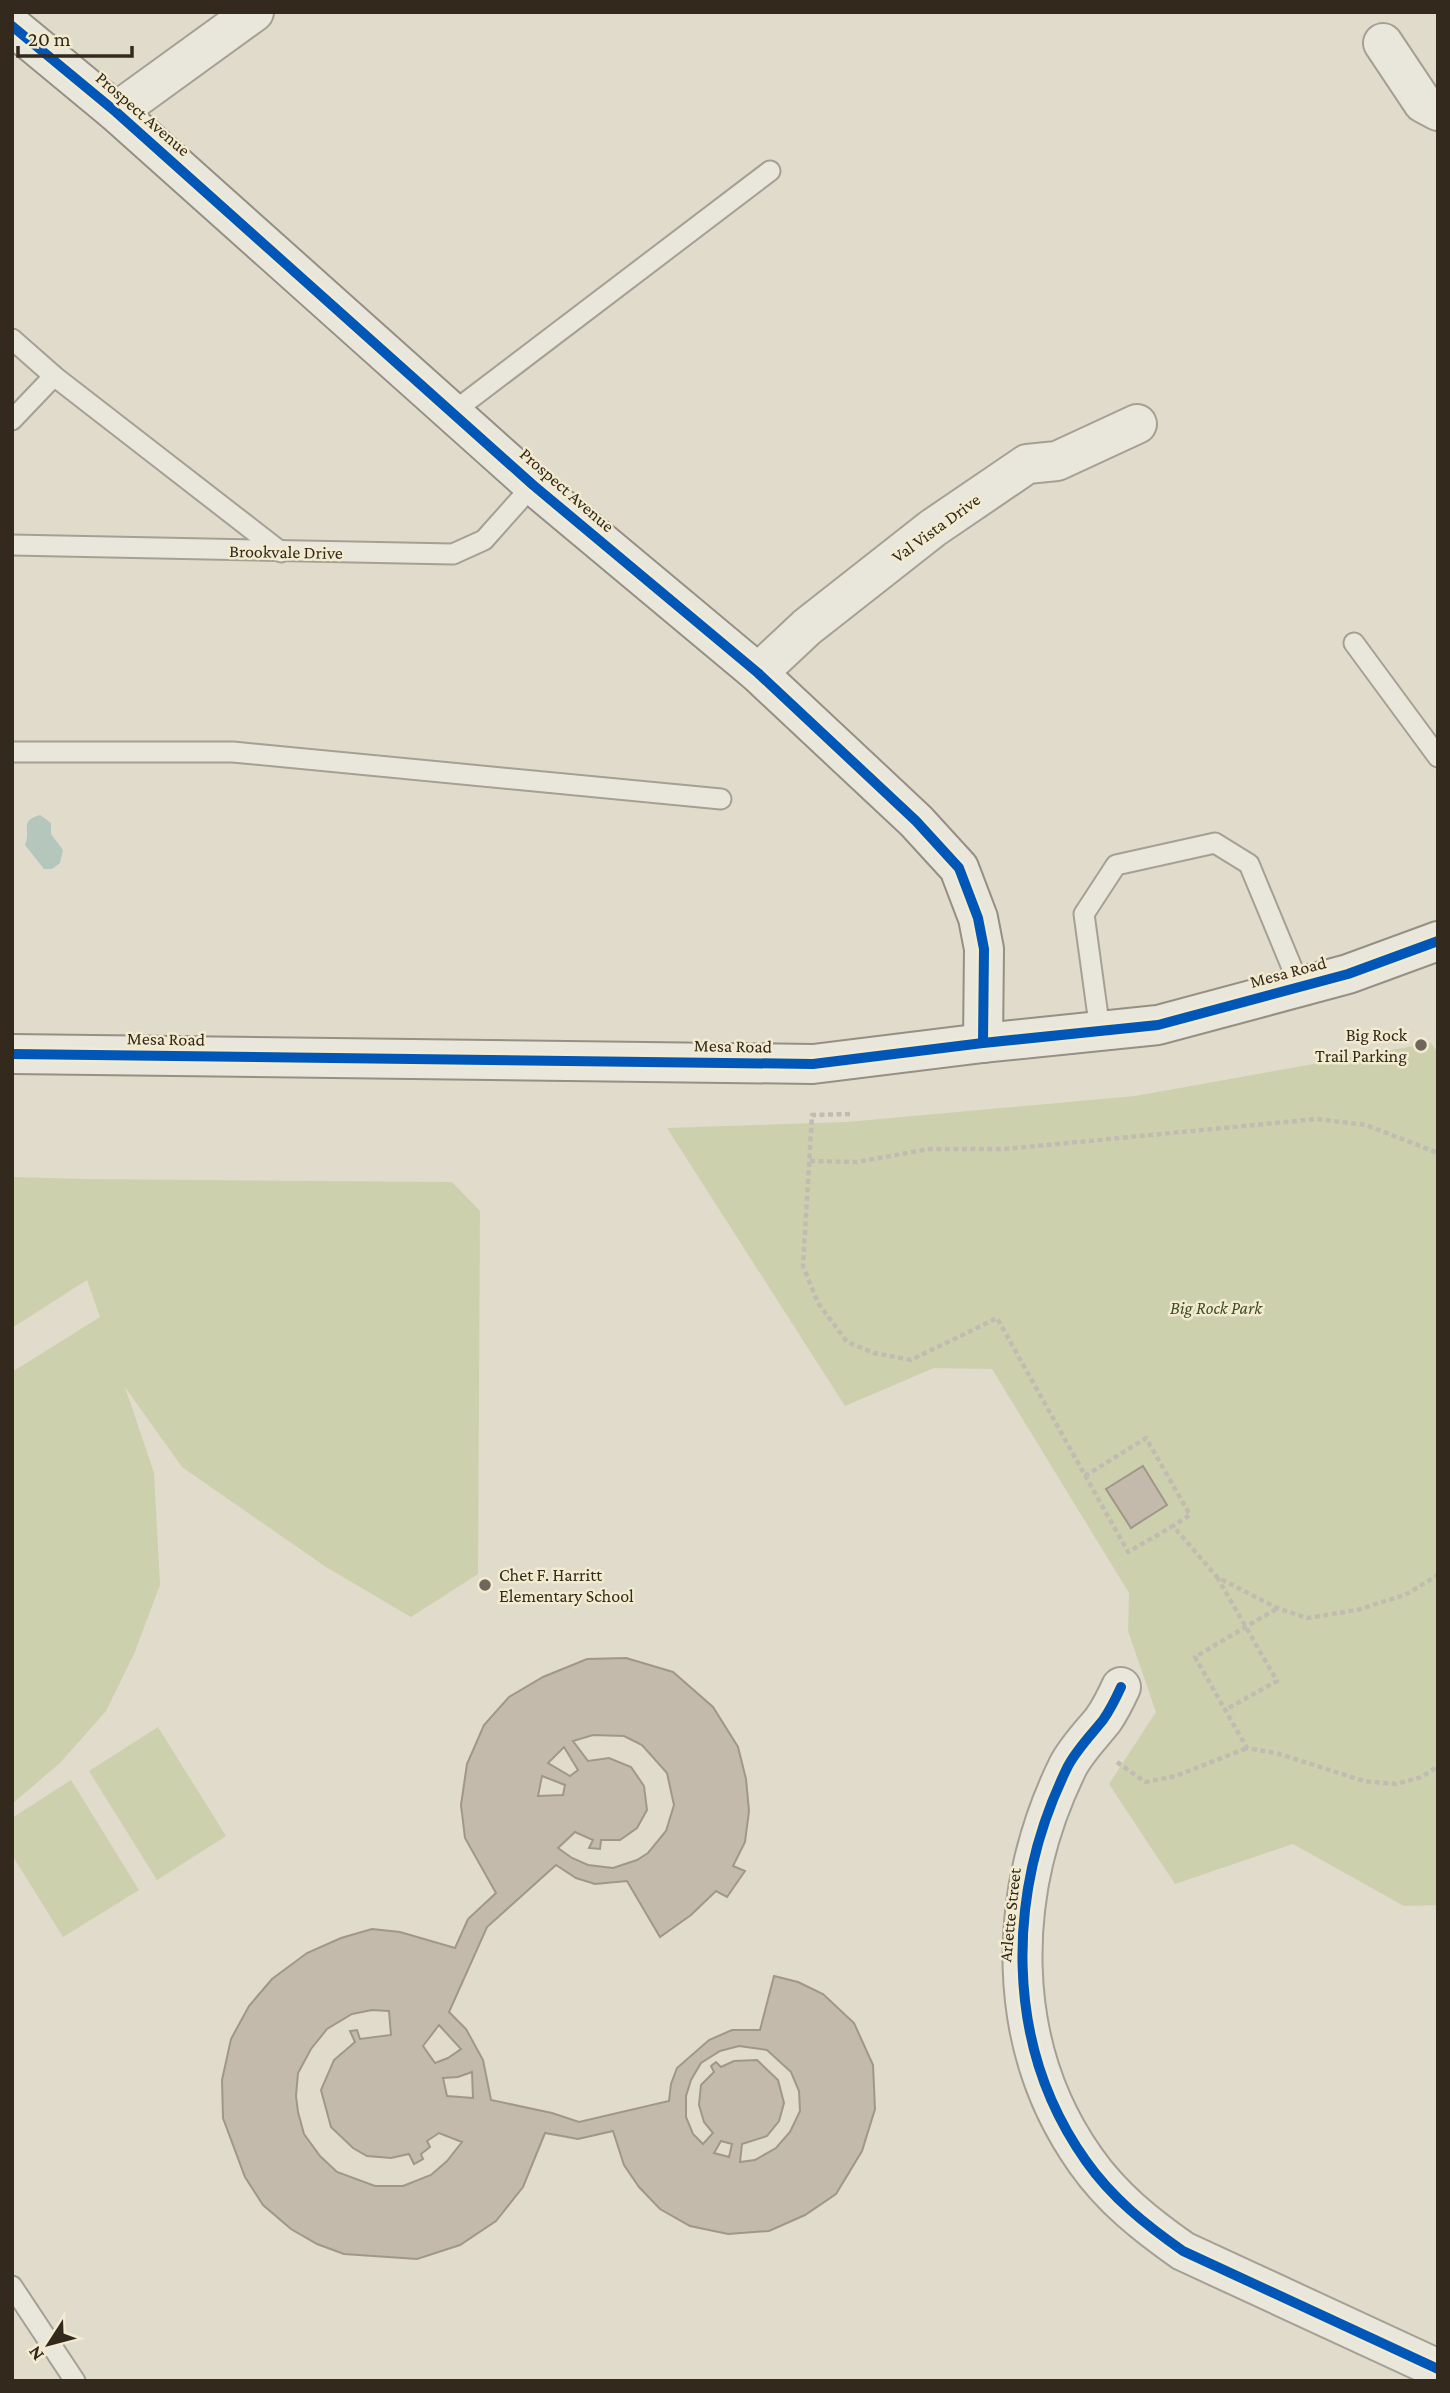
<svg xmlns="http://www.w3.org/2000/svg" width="1450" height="2393" font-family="'Crimson Pro',serif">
<rect width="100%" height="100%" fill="#e0dbca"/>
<g fill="#cdd0ad">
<polygon points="1431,1043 1438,1053 1438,1905 1404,1906 1293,1844 1175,1884 1109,1784 1156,1712 1128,1631 1129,1593 992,1369 934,1368 845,1406 667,1128 847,1122 1135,1096"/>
<polygon points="12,1177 84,1179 452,1182 480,1211 478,1574 411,1617 326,1567 182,1467 125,1387 154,1473 160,1585 134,1654 106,1711 60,1763 12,1804 12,1372 100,1317 87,1280 12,1328"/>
<polygon points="158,1727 226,1836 157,1880 89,1771"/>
<polygon points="71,1780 139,1890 63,1937 12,1855 12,1818"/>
</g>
<path fill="#b5c6bd" d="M40,815L51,823V834L63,850L60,863L52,869H44L25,845C32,830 18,821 40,815Z"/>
<g fill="#c4baab" stroke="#a0978a" stroke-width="2" fill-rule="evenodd">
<polygon points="1143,1466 1167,1505 1131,1528 1106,1489"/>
<path d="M626,1658L673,1672L713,1707L738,1747L746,1779L749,1811L745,1842L733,1866L745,1871L727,1897L716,1891L691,1915L660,1937L627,1881L595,1884L576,1878L556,1865L487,1927L449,2012L466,2029L483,2060L491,2100L552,2113L579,2122L669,2101L671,2084L677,2068L709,2040L732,2030H760L774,1976L798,1982L823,1994L854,2023L873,2065L875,2109L862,2151L836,2194L805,2215L769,2231L728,2234L690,2226L660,2209L639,2187L624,2165L613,2131L578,2139L545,2133L523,2187L496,2221L460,2245L417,2259L344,2254L317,2244L291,2229L263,2205L245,2177L223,2118L222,2080L231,2039L249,2006L272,1979L307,1953L341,1938L372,1929L400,1932L455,1948L468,1919L496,1893L465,1838L461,1805L467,1764L484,1725L509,1697L543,1677L587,1659ZM593,1735L624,1736L642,1745L667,1773L674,1805L666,1831L648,1853L637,1860L613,1868L588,1865L572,1858L558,1848L575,1832L593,1840L589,1848L600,1849L601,1840H620L637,1828L647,1810L644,1786L631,1767L609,1758L588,1761L573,1741ZM564,1747L578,1770L570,1776L548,1763ZM542,1776L565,1785L563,1795L538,1796ZM372,2010L389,2011L391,2035L360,2039L357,2030L350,2031L355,2042L334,2060L321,2090L331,2127L353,2148L367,2156L391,2158L409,2154L414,2164L423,2159L421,2154L430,2147L427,2141L439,2133L462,2142L447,2161L431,2175L403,2186H375L337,2172L320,2156L304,2134L298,2112L296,2096L298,2073L311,2049L327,2029L352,2014ZM439,2025L461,2049L448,2058L435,2063L423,2046ZM739,2046L767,2050L791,2072L799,2091L800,2111L790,2132L776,2148L755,2160L740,2162L742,2144L767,2136L779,2121L784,2103L778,2080L757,2060L734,2061L721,2067L716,2062L711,2066L714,2072L701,2085L699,2105L704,2122L713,2133L703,2144L693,2134L686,2117V2096L691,2080L701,2063L720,2051ZM472,2072L473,2098L447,2096L443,2078L458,2077ZM721,2141L732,2144L729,2157L714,2153Z"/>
</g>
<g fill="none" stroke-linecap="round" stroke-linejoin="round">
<g stroke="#a5a093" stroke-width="23">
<g id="lane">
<polyline points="12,339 54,376 281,552"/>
<polyline points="453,412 770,171"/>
<polyline points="12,420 54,376"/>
<polyline points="12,545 453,554 484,540 533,485"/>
<polyline points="1354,643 1438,757"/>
<polyline points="12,752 233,752 721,799"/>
<polyline points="1100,1031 1084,914 1116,865 1215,843 1249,864 1300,987"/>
<polyline points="12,2286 75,2381"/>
</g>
</g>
<g stroke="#a5a093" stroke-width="42">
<g id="street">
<polyline points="1383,43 1423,103 1438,111"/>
<polyline points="116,112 254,12"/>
<polyline points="758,673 807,627 933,528 1027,464 1057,461 1137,424"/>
<path d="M1121,1687C1116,1698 1110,1710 1103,1720C1091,1735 1077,1749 1068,1766C1006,1892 1003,2044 1086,2161C1112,2198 1146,2225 1183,2251L1438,2369"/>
</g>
</g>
<g stroke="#958f84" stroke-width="42">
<g id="secondary">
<polyline points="12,26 116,112 533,485 758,673 916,821 959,868 978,918 984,949 983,1043"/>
<polyline points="12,1054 813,1064 983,1043 1158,1025 1348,974 1438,941"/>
</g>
</g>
<g stroke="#c1bcb2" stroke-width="4.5" stroke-dasharray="5 3.5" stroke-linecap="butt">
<polyline points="850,1114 812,1115 803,1266 818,1303 847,1342 874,1353 911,1360 997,1318 1128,1552 1173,1526 1217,1577 1277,1608 1307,1618 1357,1610 1405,1595 1438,1575"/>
<polyline points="810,1161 857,1162 929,1149 1005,1149 1317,1119 1366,1125 1438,1153"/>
<polyline points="1085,1476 1146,1438 1190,1515 1173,1526"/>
<polyline points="1217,1577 1277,1681 1225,1710"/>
<polyline points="1276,1609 1195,1657 1247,1748 1276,1753 1364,1781 1396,1784 1422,1777 1438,1766"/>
<polyline points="1117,1762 1145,1782 1176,1776 1247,1748"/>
</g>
<use href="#lane" stroke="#e9e6db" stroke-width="19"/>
<use href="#street" stroke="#e9e6db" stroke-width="38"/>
<use href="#secondary" stroke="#e9e6db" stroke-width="38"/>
<g stroke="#f2ebcf" stroke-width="15">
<g id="cycleway">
<polyline points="12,26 116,112 533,485 758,673 916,821 959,868 978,918 984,949 983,1043"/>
<polyline points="12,1054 813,1064 983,1043 1158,1025 1348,974 1438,941"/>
<path d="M1121,1687C1116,1698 1110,1710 1103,1720C1091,1735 1077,1749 1068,1766C1006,1892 1003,2044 1086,2161C1112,2198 1146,2225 1183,2251L1438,2369"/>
</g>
</g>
<use href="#cycleway" stroke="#0057b8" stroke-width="10"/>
</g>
<g fill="#70675a" stroke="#f2ebcf" stroke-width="2.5">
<circle cx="1421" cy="1045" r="7"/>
<circle cx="485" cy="1585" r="7"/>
</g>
<g text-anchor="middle" stroke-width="5" stroke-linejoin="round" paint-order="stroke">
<g font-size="18" fill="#33291d" stroke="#f2ebcf">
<text transform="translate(143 114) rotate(41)" y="6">Prospect Avenue</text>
<text transform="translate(567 490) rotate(41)" y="6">Prospect Avenue</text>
<text transform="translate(936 528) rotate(-36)" y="6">Val Vista Drive</text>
<text transform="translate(286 552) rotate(1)" y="6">Brookvale Drive</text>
<text transform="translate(1288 972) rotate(-15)" y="6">Mesa Road</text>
<text transform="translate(166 1039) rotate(1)" y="6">Mesa Road</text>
<text transform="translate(733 1046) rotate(1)" y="6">Mesa Road</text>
<text transform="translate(1010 1915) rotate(-84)" y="6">Arlette Street</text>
</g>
<g font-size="18" fill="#33291d" stroke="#f2ebcf" text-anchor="end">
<text x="1407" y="1041">Big Rock<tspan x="1407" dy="21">Trail Parking</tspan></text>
<text x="499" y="1581" text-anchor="start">Chet F. Harritt<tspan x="499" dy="21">Elementary School</tspan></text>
</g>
<g font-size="18" font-style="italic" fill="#414e25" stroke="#f2ebcf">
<text x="1216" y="1314">Big Rock Park</text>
</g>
</g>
<rect width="1450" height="2393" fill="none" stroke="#33291d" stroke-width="28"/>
<g transform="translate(49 2344) rotate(234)" stroke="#f2ebcf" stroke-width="5" paint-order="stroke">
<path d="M0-5L12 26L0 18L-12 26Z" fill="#33291d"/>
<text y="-10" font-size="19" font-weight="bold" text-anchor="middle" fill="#33291d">N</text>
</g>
<path d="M18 46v10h114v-10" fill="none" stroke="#33291d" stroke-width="3.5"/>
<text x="28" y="46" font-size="21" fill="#33291d" stroke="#f2ebcf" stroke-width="5" paint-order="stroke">20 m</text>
</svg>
